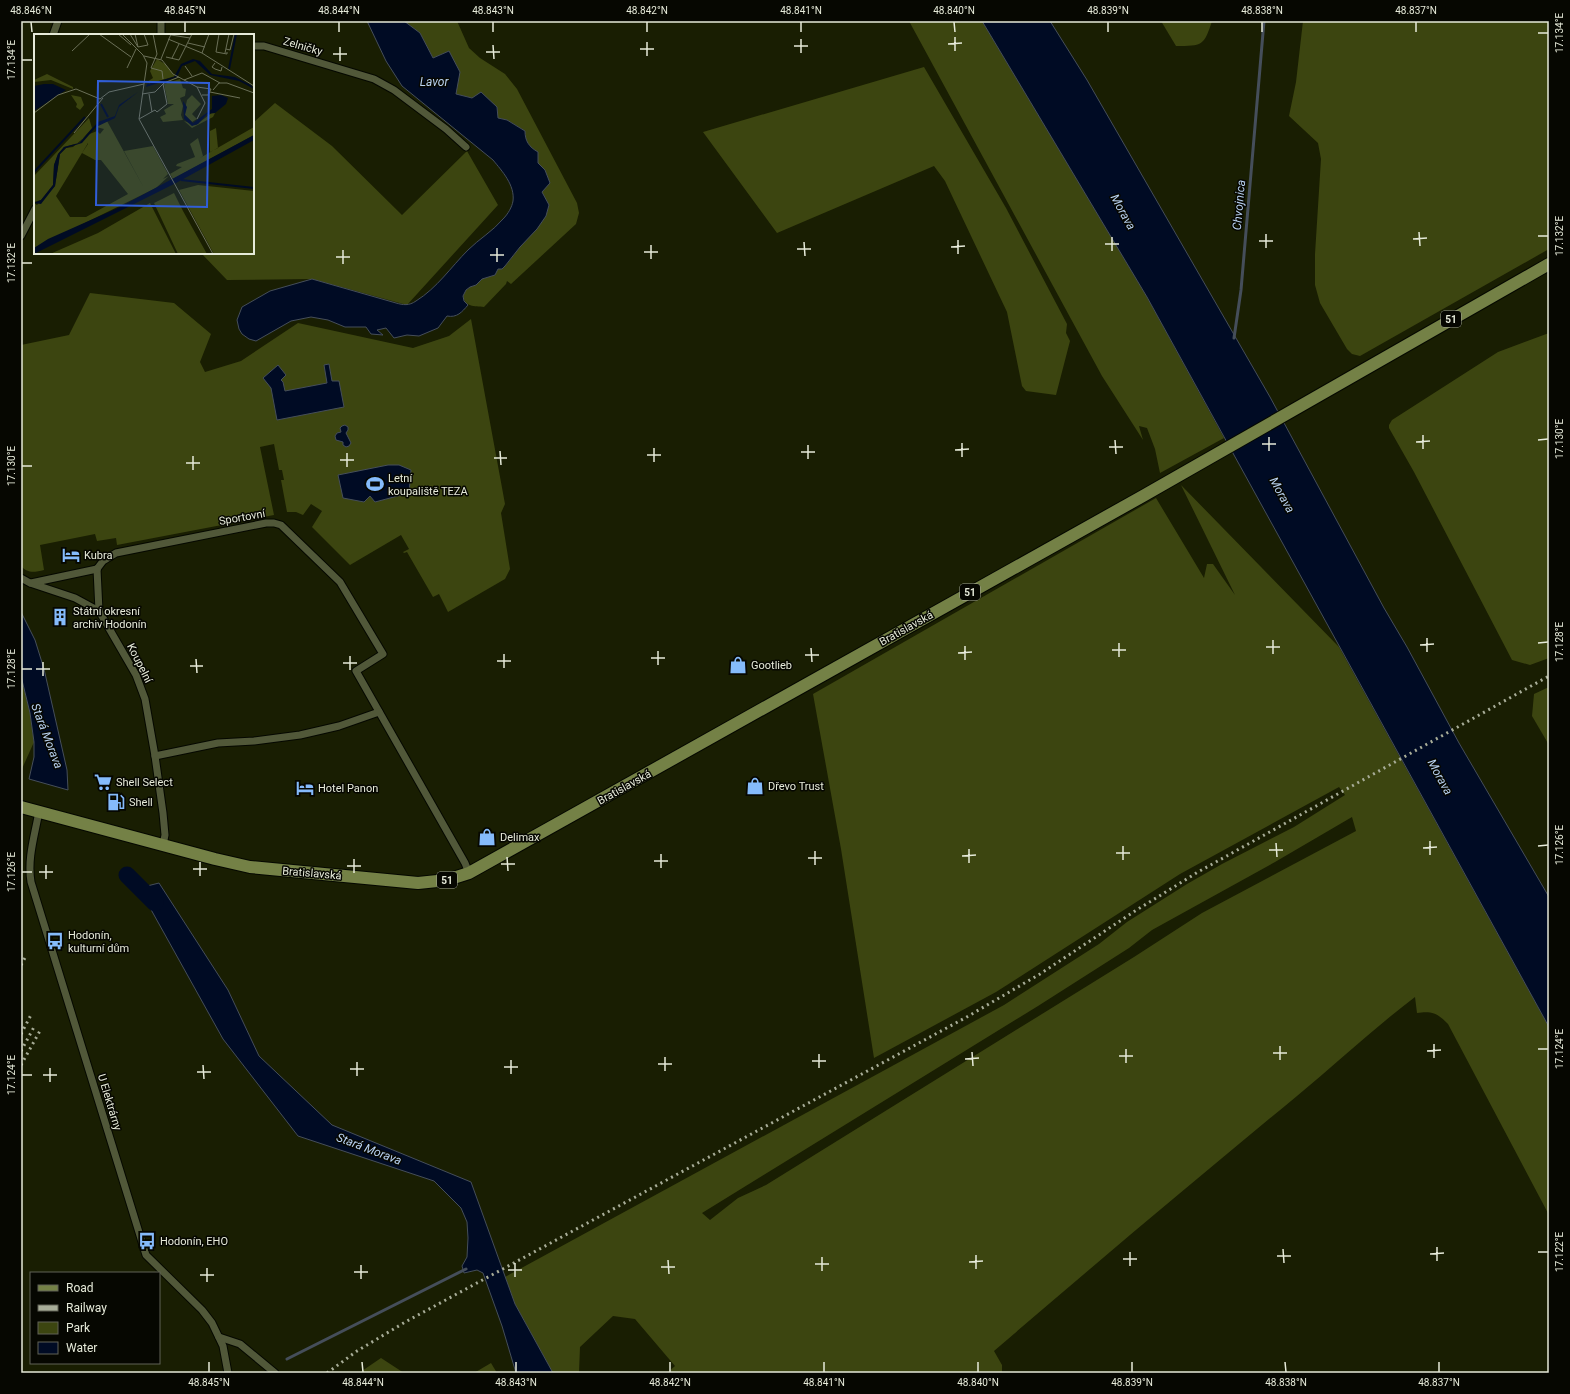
<svg xmlns="http://www.w3.org/2000/svg" width="1570" height="1394" font-family="Roboto,sans-serif">
<rect width="100%" height="100%" fill="#191e02"/>
<g fill="#3c4510" fill-rule="evenodd">
<path d="M404,21H457L469,48L480,58L505,74L517,89L577,203L579,213L576,224L511,284L507,281L506,284L484,307C474,306 465,307 463,296L466,290L470,287L476,285L482,279L495,275L498,268L505,266L520,247L542,192L545,170L538,163L532,149L525,140V131L507,120L498,118L472,98L456,94L449,51L433,58L420,33Z"/>
<polygon points="909,21 982,21 1147,297 1224,438 1160,473 1155,449 1147,428 1139,426 1143,440 1102,376"/>
<path d="M1161,21H1212C1204,46 1202,46 1176,46Z"/>
<polygon points="1303,21 1549,21 1549,249 1360,356 1352,354 1347,349 1320,303 1315,285 1315,254 1321,159 1318,143 1289,116 1296,82"/>
<polygon points="924,67 1006,208 1067,324 1066,333 1070,341 1056,395 1026,391 1022,386 1007,312 945,181 934,166 777,233 703,132"/>
<polygon points="275,103 332,146 402,215 467,151 498,205 407,305 312,279 227,280 201,253 253,253 253,123"/>
<path d="M90,293L174,303L211,334L200,362L205,372L241,361L298,323L413,348L449,336L471,319L505,504L501,513L510,569L505,579L448,612L439,594L433,597L407,552L404,553L403,552L409,549L401,535L350,565L312,527L322,511L311,504L303,515L296,512H287L281,480H284L282,470H279L274,444L260,447L274,515L117,545L116,538L97,541L95,534L40,545L44,570C35,572 28,574 21,566V345L69,335Z"/>
<polygon points="1549,333 1549,658 1530,665 1512,660 1414,472 1389,428 1389,425 1392,420 1498,352"/>
<path d="M1181,485L1339,647L1549,1027V1215L1448,1024C1437,1013 1432,1011 1417,1013L1415,997C1374,1028 1337,1063 1297,1096C1195,1180 1094,1265 994,1351L1002,1365V1373H667L675,1366L635,1319L613,1316L580,1347L579,1373H553L515,1304L505,1277L1004,1005L1099,944L1127,922L1187,884L1222,864L1294,827L1345,795L1339,787L1180,874L996,992L874,1058L841,849L813,694L1156,498L1204,578L1207,564H1213L1235,595ZM1352,817L1356,831L1202,913L1134,957L766,1185L738,1198L710,1220L702,1213L1038,1006L1129,948L1152,930L1275,862Z"/>
<polygon points="21,676 30,713 34,742 21,771"/>
<polygon points="1549,687 1549,745 1532,716 1534,694"/>
<polygon points="381,1358 404,1373 359,1373"/>
<polygon points="491,1363 497,1373 474,1373"/>
</g>
<g fill="#000b24" stroke="#454e5a">
<path d="M367,21H404L420,33L433,58L449,51L460,72L456,94L472,98L481,92L497,107L498,118L507,120L525,131C525,141 529,147 538,152V163L545,170L550,183L542,192L549,205L546,216L537,229L520,247L505,266L502,269H498L495,275L482,279L476,285L470,287L466,290L463,296L464,301L468,305C462,312 457,318 447,316L438,328L419,336L407,335L394,338L386,328L377,330L383,335L371,334L366,327H345L328,320L311,317L291,321L256,341L249,339L242,334L239,329L237,320L242,307L270,291L312,279L396,303C403,305 409,306 416,301C437,288 451,267 468,250C479,239 493,231 503,219C508,214 512,207 513,201C515,185 502,171 493,160L402,86L386,61Z"/>
<polygon points="982,21 1050,21 1087,80 1270,397 1384,608 1407,647 1459,743 1549,897 1549,1027 1147,297"/>
<polygon points="329,364 332,381 339,381 344,407 277,420 271,388 263,378 278,365 286,375 281,380 283,382 285,391 327,383 324,365"/>
<polygon points="345,425 348,427 348,430 346,433 351,443 349,446 346,447 343,445 343,442 336,440 335,436 337,433 341,432 340,428 342,426"/>
<polygon points="388,465 399,465 411,470 409,493 375,502 370,496 364,502 343,498 338,475"/>
<polygon points="21,612 35,640 44,669 67,770 68,790 29,779 34,757 34,742 30,713 21,676"/>
<polygon points="159,883 228,990 259,1056 332,1125 471,1182 515,1304 553,1373 516,1373 502,1326 483,1273 477,1270 464,1273 462,1266 467,1257 468,1238 467,1222 461,1208 434,1181 298,1136 223,1039 139,888"/>
</g>
<g fill="none" stroke-linecap="round" stroke-linejoin="round">
<g stroke="#454e5a" stroke-width="3">
<polyline points="1234,338 1241,290 1264,21"/>
<polyline points="287,1359 466,1269"/>
</g>
<polyline stroke="#000b24" stroke-width="17" points="127,875 155,903"/>
<g stroke="#050800" stroke-width="9">
<g id="minor">
<polyline points="161,21 161,35"/>
<polyline points="53,35 58,21"/>
<polyline points="253,46 264,46 374,79 394,90 446,129 466,147"/>
<polyline points="21,236 35,209"/>
<polyline points="97,569 103,561 116,553 266,523 274,523 281,525 340,582 383,654 356,671 465,863 469,873"/>
<polyline points="97,569 99,611"/>
<polyline points="21,578 30,583 75,598 99,611 136,675 145,699 155,756 163,813 165,835 163,845"/>
<polyline points="31,583 97,569"/>
<polyline points="155,756 218,743 254,741 300,735 339,726 379,712"/>
<path d="M39,811C35,835 27,858 31,882L146,1255L202,1310L212,1323L223,1346L228,1373"/>
<polyline points="219,1337 240,1344 275,1373"/>
</g>
</g>
<g stroke="#050800" stroke-width="14">
<polyline id="primary" points="21,807 215,859 250,867 418,883 447,880 469,873 1143,496 1549,264"/>
</g>
<use href="#minor" stroke="#515839" stroke-width="7"/>
<use href="#primary" stroke="#748146" stroke-width="12"/>
<g stroke="#a8ad98" stroke-width="3" stroke-dasharray="2 4" stroke-linecap="butt">
<polyline points="21,965 26,956"/>
<polyline points="21,1034 32,1013"/>
<polyline points="21,1051 34,1027"/>
<polyline points="21,1065 41,1029"/>
<polyline points="327,1373 357,1351 407,1321 965,1018 1040,974 1135,911 1198,872 1549,676"/>
</g>
</g>
<path fill="none" stroke="#e6ead9" stroke-width="1.5" d="M31,22L32,32M185,22V32M339,22V32M493,22V32M647,22V32M801,22V32M954,22L955,32M1108,22V32M1262,22V32M1416,22V32M1538,33H1548M955,37V51M801,39V53M647,42V56M948,44L962,43M493,45L494,59M794,46H808M340,47V61M640,49H654M486,52H500M333,54H347M22,60H32M1419,232L1420,246M1266,234V248M1538,236H1548M1112,237V251M1413,239L1427,238M958,240V254M1259,241H1273M804,242L805,256M1105,244H1119M651,245V259M951,247L965,246M497,248V262M797,249H811M343,250V264M644,252H658M490,255H504M336,257H350M22,263H32M1423,435V449M1269,437V451M1115,440L1116,454M1538,440L1548,439M1416,442L1430,441M962,443V457M1262,444H1276M808,445V459M1109,447H1123M654,448V462M955,450L969,449M500,451L501,465M801,452H815M347,453V467M647,455H661M193,456V470M494,458H507M340,460H354M186,463H200M22,466H32M1427,638V652M1273,640V654M1119,643V657M1538,643L1548,642M1420,645L1434,644M965,646V660M1266,647H1280M811,648L812,662M1112,650H1126M658,651V665M958,653L972,652M504,654V668M805,655H819M350,656V670M651,658H665M196,659L197,673M497,661H511M43,662V676M343,663H357M190,666H203M22,669H32M36,669H50M1430,841V855M1276,843L1277,857M1123,846V860M1538,846L1548,845M1423,848L1437,847M969,849V863M1269,850H1283M815,851V865M1116,853H1130M661,854V868M962,856L976,855M507,857L508,871M808,858H822M354,859V873M654,861H668M200,862V876M501,864H515M46,865V879M347,866H361M193,869H207M22,872H32M39,872H53M1434,1044V1058M1280,1046V1060M1126,1049V1063M1538,1049H1548M1427,1051L1441,1050M972,1052L973,1066M1273,1053H1287M819,1054V1068M1119,1056H1133M665,1057V1071M965,1059L979,1058M511,1060V1074M812,1061H826M357,1062V1076M658,1064H672M203,1065L204,1079M504,1067H518M50,1068V1082M350,1069H364M197,1072H211M22,1075H32M43,1075H57M1437,1247V1261M1283,1249L1284,1263M1130,1252V1266M1538,1252H1548M1430,1254L1444,1253M976,1255V1269M1277,1256H1291M822,1257V1271M1123,1259H1137M668,1260L669,1274M969,1262L983,1261M515,1263V1277M815,1264H829M361,1265V1279M661,1267H675M207,1268V1282M508,1270H522M354,1272H368M200,1275H214M209,1362V1372M362,1362L363,1372M516,1362V1372M670,1362V1372M824,1362V1372M978,1362V1372M1132,1362V1372M1285,1362L1286,1372M1439,1362V1372"/>
<defs>
<g id="stadium-bare" transform="scale(1.38)"><path d="M0-5a6.5 5 0 1 0 0 10a6.5 5 0 1 0 0-10ZM-3.5-1.8h7v3.6h-7Z" fill="#85bbfb" stroke="#060701" stroke-width="2.5" paint-order="stroke"/></g>
<g id="hotel-bare" transform="scale(1.38)"><path d="M-6-4.5h1.5V1H6V5H4.5V3h-9V5H-6ZM-4 0a1.8 1.8 0 1 1 3.6 0ZM.5 0V-2.5h3Q6-2.5 6 0Z" fill="#85bbfb" stroke="#060701" stroke-width="2.5" paint-order="stroke"/></g>
<g id="building-bare" transform="scale(1.38)"><path d="M-4-6H4V6H1V3H-1V6H-4ZM-2.5-4.3h1.7v1.8h-1.7ZM.8-4.3h1.7v1.8H.8ZM-2.5-1h1.7V.8h-1.7ZM.8-1h1.7V.8H.8Z" fill="#85bbfb" stroke="#060701" stroke-width="2.5" paint-order="stroke"/></g>
<g id="shop-bare" transform="scale(1.38)"><path d="M-5-2.5h2.3a2.7 3.5 0 0 1 5.4 0H5L5.5 6h-11ZM-1.5-2.5h3a1.5 2.3 0 0 0-3 0Z" fill="#85bbfb" stroke="#060701" stroke-width="2.5" paint-order="stroke"/></g>
<g id="supermarket-bare" transform="scale(1.38)"><path d="M-6-5.5h2.5l.6 2H6L4.5 2H-2.5L-4.4-4H-6ZM-1.5 3.2a1.3 1.3 0 1 0 .1 0ZM3 3.2a1.3 1.3 0 1 0 .1 0Z" fill="#85bbfb" stroke="#060701" stroke-width="2.5" paint-order="stroke"/></g>
<g id="fuel-bare" transform="scale(1.38)"><path d="M-5.5-6h7V0h2V4h1.3V-2.5L3-4.5l.8-.8L6-3V5H2.5V1h-1V6h-7ZM-4.2-4.7v3.2H.2V-4.7Z" fill="#85bbfb" stroke="#060701" stroke-width="2.5" paint-order="stroke"/></g>
<g id="bus-bare" transform="scale(1.38)"><path d="M-5-6H5V4H4V6H2V4H-2V6H-4V4H-5ZM-3.5-4V0h7V-4ZM-3.5 1.2v1.5H-2V1.2ZM2 1.2v1.5H3.5V1.2Z" fill="#85bbfb" stroke="#060701" stroke-width="2.5" paint-order="stroke"/></g>
</defs>
<g fill-rule="evenodd">
<use href="#stadium-bare" x="375" y="484"/>
<use href="#hotel-bare" x="71" y="555"/>
<use href="#building-bare" x="60" y="617"/>
<use href="#shop-bare" x="738" y="665"/>
<use href="#supermarket-bare" x="103" y="782"/>
<use href="#shop-bare" x="755" y="786"/>
<use href="#hotel-bare" x="305" y="788"/>
<use href="#fuel-bare" x="116" y="802"/>
<use href="#shop-bare" x="487" y="837"/>
<use href="#bus-bare" x="55" y="941"/>
<use href="#bus-bare" x="147" y="1241"/>
</g>
<g text-anchor="middle" stroke-width="3" stroke-linejoin="round" paint-order="stroke">
<g fill="#060701" stroke="#a3a698" stroke-width="1">
<rect x="1441" y="311" width="20" height="16" rx="3"/>
<rect x="960" y="584" width="20" height="16" rx="3"/>
<rect x="437" y="872" width="20" height="16" rx="3"/>
</g>
<g font-size="10" font-weight="bold" fill="#e6ead9">
<text x="1451" y="323">51</text>
<text x="970" y="596">51</text>
<text x="447" y="884">51</text>
</g>
<g font-size="11" fill="#e6ead9" stroke="#060701">
<text transform="translate(303 46) rotate(16)" y="4">Zelničky</text>
<text transform="translate(242 517) rotate(-10)" y="4">Sportovní</text>
<text transform="translate(906 628) rotate(-29)" y="4">Bratislavská</text>
<text transform="translate(140 663) rotate(63)" y="4">Koupelní</text>
<text transform="translate(624 787) rotate(-29)" y="4">Bratislavská</text>
<text transform="translate(312 873) rotate(5)" y="4">Bratislavská</text>
<text transform="translate(110 1102) rotate(73)" y="4">U Elektrárny</text>
</g>
<g font-size="11" fill="#e6ead9" stroke="#060701" text-anchor="start">
<text x="388" y="482">Letní<tspan x="388" dy="13">koupaliště TEZA</tspan></text>
<text x="84" y="559">Kubra</text>
<text x="73" y="615">Státní okresní<tspan x="73" dy="13">archiv Hodonín</tspan></text>
<text x="751" y="669">Gootlieb</text>
<text x="116" y="786">Shell Select</text>
<text x="768" y="790">Dřevo Trust</text>
<text x="318" y="792">Hotel Panon</text>
<text x="129" y="806">Shell</text>
<text x="500" y="841">Delimax</text>
<text x="68" y="939">Hodonín,<tspan x="68" dy="13">kulturní dům</tspan></text>
<text x="160" y="1245">Hodonín, EHO</text>
</g>
<g font-size="12" font-style="italic" fill="#b9d2f1" stroke="#060701">
<text x="434" y="86">Lavor</text>
<text transform="translate(1239 205) rotate(-85)" y="4">Chvojnica</text>
<text transform="translate(1123 212) rotate(61)" y="4">Morava</text>
<text transform="translate(1282 495) rotate(61)" y="4">Morava</text>
<text transform="translate(47 736) rotate(69)" y="4">Stará Morava</text>
<text transform="translate(1440 777) rotate(61)" y="4">Morava</text>
<text transform="translate(369 1149) rotate(21)" y="4">Stará Morava</text>
</g>
</g>
<g transform="translate(34 34)">
<rect width="220" height="220" fill="#191e02"/>
<path d="M123,25L131,30L141,42L116,50L113,48L119,44L116,37ZM13,40L39,53V55L17,46L0,48V46ZM146,45L149,54L152,55L151,62L146,64L149,72L147,81L149,86L129,88L126,83L132,80L130,76L140,70H134L130,50ZM37,61L47,63L50,71L46,76L42,73L43,70ZM158,61L167,70L158,80L163,85L158,88L150,80L153,66ZM179,78L181,79L179,83L158,94L150,87L162,91ZM55,84L58,94L45,109L30,113L24,120L20,131L19,151L7,166L0,168V142ZM73,87L110,154L90,117L119,112L134,140L129,145L135,142L122,154L0,214V169L3,171L21,152L26,120L32,114L39,113L53,101L63,97L66,100L70,95L62,93ZM54,109V110L48,119L61,126H67L94,160L52,183H36L22,162ZM220,93V101L139,145L136,140L148,133L142,132L143,130L161,123L156,110L164,104L169,122L166,124ZM182,94L184,114L176,118V97ZM164,151L220,157V220H180L145,156ZM140,159L149,177L173,220H144L120,169ZM116,169L142,220H16L64,199Z" fill="#3c4510" fill-rule="evenodd"/>
<path d="M159,25L166,27L178,40L201,43L217,51L220,55L205,47L176,41L161,27L148,32L143,43L112,53L113,50L140,43L147,30ZM10,50H19L32,56L0,77V52ZM104,58L85,73L81,84L62,93L48,109L32,114L26,120L21,152L7,170L0,169L7,166L19,151L20,131L24,120L30,113L45,109L64,88L81,82L85,71ZM187,61L194,64L192,70L181,79L173,80L164,90L158,92L150,85L149,67L153,73L151,81L159,89L178,75V62ZM220,101V106L142,149L0,220V214L14,205L86,173Z" fill="#000b24"/>
<path fill="none" stroke="#000b24" stroke-width="2" d="M195,35L202,0M67,70L74,83M0,138L51,83M147,146L220,154"/>
<path fill="none" stroke="#6b7058" stroke-width="1" d="M65,0L97,23M84,0L97,11M88,0L109,21L113,29L105,85L179,220M96,0L104,13M101,0L104,13M119,0L123,20L117,34L128,37L129,45M185,0L182,18L193,20V18M137,1L156,4M134,5L168,19L220,52M154,9L171,13M104,13L114,11L110,0M192,15L196,16L200,0M38,17L56,0M168,19L175,0M191,19L195,0M110,22L128,26L139,40L163,53L171,69L163,85M132,23L145,26L158,0M138,24L145,10M127,25L137,0M181,29L178,33L181,35L187,37L188,33M151,32L158,42M93,34L102,15M150,46L168,39L186,49M163,53L177,55L174,61H168M179,56L185,49H193L220,59M176,58L206,64M108,60L121,58L130,49L145,43M115,60L118,78M0,79L24,61L42,55L66,65L75,58L110,50M105,85L121,76L123,78L133,70L129,50M40,99L69,64"/>
<path fill="#315ed8" fill-opacity="0.15" stroke="#315ed8" stroke-width="2" d="M64,47L175,49L173,173L62,171Z"/>
<rect width="220" height="220" fill="none" stroke="#e6ead9" stroke-width="2"/>
</g>
<rect width="1570" height="1394" fill="none" stroke="#060701" stroke-width="44"/>
<rect x="30" y="1272" width="130" height="92" fill="#060701" stroke="#606257"/>
<rect x="38" y="1285" width="20" height="6" fill="#748146" stroke="#606257"/>
<text x="66" y="1292" font-size="12" fill="#e6ead9">Road</text>
<rect x="38" y="1305" width="20" height="6" fill="#a8ad98" stroke="#606257"/>
<text x="66" y="1312" font-size="12" fill="#e6ead9">Railway</text>
<rect x="38" y="1322" width="20" height="12" fill="#3c4510" stroke="#606257"/>
<text x="66" y="1332" font-size="12" fill="#e6ead9">Park</text>
<rect x="38" y="1342" width="20" height="12" fill="#000b24" stroke="#606257"/>
<text x="66" y="1352" font-size="12" fill="#e6ead9">Water</text>
<rect x="22" y="22" width="1526" height="1350" fill="none" stroke="#e6ead9" stroke-width="1.5"/>
<g font-size="10" text-anchor="middle" fill="#e6ead9">
<text x="31" y="14">48.846°N</text>
<text x="185" y="14">48.845°N</text>
<text x="339" y="14">48.844°N</text>
<text x="493" y="14">48.843°N</text>
<text x="647" y="14">48.842°N</text>
<text x="801" y="14">48.841°N</text>
<text x="954" y="14">48.840°N</text>
<text x="1108" y="14">48.839°N</text>
<text x="1262" y="14">48.838°N</text>
<text x="1416" y="14">48.837°N</text>
<text transform="translate(1559 33) rotate(-90)" y="4">17.134°E</text>
<text transform="translate(11 60) rotate(-90)" y="4">17.134°E</text>
<text transform="translate(1559 236) rotate(-90)" y="4">17.132°E</text>
<text transform="translate(11 263) rotate(-90)" y="4">17.132°E</text>
<text transform="translate(1559 439) rotate(-90)" y="4">17.130°E</text>
<text transform="translate(11 466) rotate(-90)" y="4">17.130°E</text>
<text transform="translate(1559 642) rotate(-90)" y="4">17.128°E</text>
<text transform="translate(11 669) rotate(-90)" y="4">17.128°E</text>
<text transform="translate(1559 845) rotate(-90)" y="4">17.126°E</text>
<text transform="translate(11 872) rotate(-90)" y="4">17.126°E</text>
<text transform="translate(1559 1049) rotate(-90)" y="4">17.124°E</text>
<text transform="translate(11 1075) rotate(-90)" y="4">17.124°E</text>
<text transform="translate(1559 1252) rotate(-90)" y="4">17.122°E</text>
<text x="209" y="1386">48.845°N</text>
<text x="363" y="1386">48.844°N</text>
<text x="516" y="1386">48.843°N</text>
<text x="670" y="1386">48.842°N</text>
<text x="824" y="1386">48.841°N</text>
<text x="978" y="1386">48.840°N</text>
<text x="1132" y="1386">48.839°N</text>
<text x="1286" y="1386">48.838°N</text>
<text x="1439" y="1386">48.837°N</text>
</g>
</svg>
